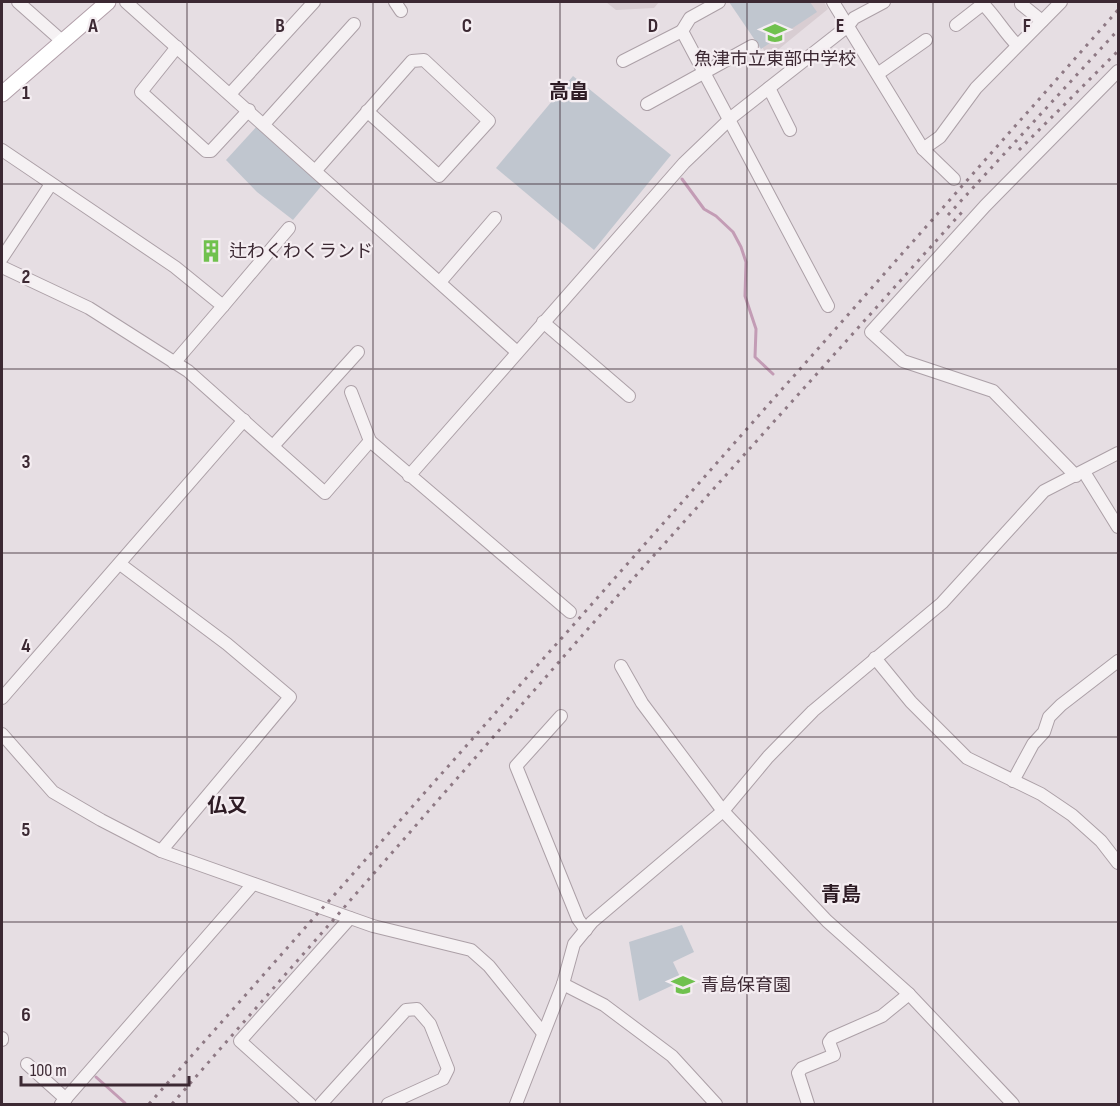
<svg xmlns="http://www.w3.org/2000/svg" width="1120" height="1106" font-family="'Sofia Sans Condensed','Noto Sans JP',sans-serif">
<rect width="100%" height="100%" fill="#e6dee3"/>
<g fill="#d8cdd2">
<polygon points="606,2 659,2 654,8 616,10"/>
<polygon points="730,2 824,2 828,9 769,57"/>
</g>
<g fill="#c0c6cf">
<polygon points="729,2 810,2 817,12 761,49"/>
<polygon points="573,76 671,155 594,250 496,168"/>
<polygon points="258,125 323,184 293,220 257,192 226,160"/>
<polygon points="682,925 694,952 673,962 682,981 639,1001 629,942"/>
</g>
<g fill="none" stroke-linecap="round" stroke-linejoin="round">
<g stroke="#c39cb5" stroke-width="3">
<polyline points="682,179 704,209 716,216 733,232 741,247 746,262 745,296 756,329 755,357 773,374"/>
<polyline points="96,1077 125,1103"/>
</g>
<g stroke="#aca0a7" stroke-width="14">
<g id="minor">
<polyline points="18,2 62,41"/>
<polyline points="126,2 517,352"/>
<polyline points="395,2 401,11"/>
<polyline points="833,2 923,149 954,179"/>
<polyline points="1021,4 1042,21"/>
<path d="M956,25L983,4C996,17 1004,32 1017,45"/>
<polyline points="682,31 690,18 719,2"/>
<polyline points="177,47 141,92 206,151 211,151 249,110"/>
<polyline points="623,61 682,31 828,306"/>
<polyline points="879,73 926,40"/>
<polyline points="769,88 790,130"/>
<polyline points="230,94 314,2"/>
<polyline points="647,104 752,46"/>
<polyline points="264,124 354,24"/>
<polyline points="923,149 940,137 976,88 1061,2"/>
<polyline points="2,150 175,267 223,306 174,363"/>
<polyline points="316,170 412,61 424,60 489,121 439,176 367,111"/>
<polyline points="2,258 51,184"/>
<polyline points="2,267 89,308 188,371 325,493 370,441 570,612"/>
<polyline points="440,282 495,218"/>
<polyline points="223,306 289,228"/>
<polyline points="543,322 629,396"/>
<polyline points="351,392 370,441"/>
<polyline points="273,446 358,352"/>
<polyline points="1084,472 1118,527"/>
<polyline points="409,476 684,163 732,117 848,26 854,18 884,2"/>
<polyline points="1076,476 993,391 903,361 871,332 985,206 1118,71"/>
<polyline points="120,564 227,644 290,697 161,851"/>
<polyline points="875,658 911,702 967,758 1041,794 1072,815 1101,841 1118,863"/>
<polyline points="621,666 642,703 723,811 827,921 909,994 1013,1104"/>
<polyline points="2,698 244,420"/>
<polyline points="561,716 516,766 578,919 586,930"/>
<polyline points="2,734 53,792 101,820 161,851 373,926 471,950 489,966 543,1033"/>
<polyline points="1013,781 1033,744 1044,732 1049,717 1061,705 1118,661"/>
<polyline points="563,984 604,1005 672,1056 716,1104"/>
<polyline points="2,1038 2,1040"/>
<polyline points="27,1064 66,1099"/>
<polyline points="61,1104 253,884"/>
<polyline points="310,1104 240,1041 350,918"/>
<polyline points="321,1104 406,1010 417,1009 430,1024 448,1069 443,1079 388,1104"/>
<polyline points="516,1104 563,984 574,944 592,922 723,811 768,757 813,711 942,603 1044,491 1118,453"/>
<polyline points="808,1104 798,1073 802,1068 834,1055 829,1042 832,1038 882,1016 909,994"/>
</g>
</g>
<g stroke="#b19fa9" stroke-width="17">
<polyline id="major" points="2,94 108,2"/>
</g>
<use href="#minor" stroke="#f5f1f3" stroke-width="12"/>
<use href="#major" stroke="#fff" stroke-width="15"/>
<g stroke="#8e7984" stroke-width="3" stroke-dasharray="3 6" stroke-linecap="butt">
<polyline points="1019,150 1118,51"/>
<polyline points="948,215 1118,30"/>
<polyline points="149,1104 1118,10"/>
<polyline points="172,1104 587,630 962,212"/>
</g>
</g>
<path fill="none" stroke="#3c2933" stroke-width="1.5" stroke-opacity="0.55" d="M187,2V1104M373,2V1104M560,2V1104M747,2V1104M933,2V1104M2,184H1118M2,369H1118M2,553H1118M2,737H1118M2,922H1118"/>
<defs>
<g id="school-bare" transform="scale(1.8)"><path d="M0-5L7-2L0 1L-7-2ZM-4 1L0 2.5L4 1V4Q0 6-4 4Z" fill="#70c14e" stroke="#f4edf1" stroke-width="2.5" paint-order="stroke"/></g>
<g id="building-bare" transform="scale(1.8)"><path d="M-4-6H4V6H1V3H-1V6H-4ZM-2.5-4.3h1.7v1.8h-1.7ZM.8-4.3h1.7v1.8H.8ZM-2.5-1h1.7V.8h-1.7ZM.8-1h1.7V.8H.8Z" fill="#70c14e" stroke="#f4edf1" stroke-width="2.5" paint-order="stroke"/></g>
</defs>
<g fill-rule="evenodd">
<use href="#school-bare" x="775" y="33"/>
<use href="#building-bare" x="211" y="251"/>
<use href="#school-bare" x="683" y="985"/>
</g>
<g text-anchor="middle" stroke-width="4.5" stroke-linejoin="round" paint-order="stroke">
<g font-size="18" fill="#3c2933" stroke="#f4edf1" text-anchor="start">
<text x="775" y="65" text-anchor="middle">魚津市立東部中学校</text>
<text x="229" y="257">辻わくわくランド</text>
<text x="701" y="991">青島保育園</text>
</g>
<g font-size="20" font-weight="bold" fill="#2d1b24" stroke="#f4edf1">
<text x="569" y="98">高畠</text>
<text x="227" y="812">仏又</text>
<text x="841" y="901">青島</text>
</g>
</g>
<g font-size="20" text-anchor="middle" font-weight="bold" fill="#3c2933" stroke="#f4edf1" stroke-width="4.5" stroke-linejoin="round" paint-order="stroke">
<text x="93" y="32">A</text>
<text x="280" y="32">B</text>
<text x="467" y="32">C</text>
<text x="653" y="32">D</text>
<text x="840" y="32">E</text>
<text x="1027" y="32">F</text>
<text x="26" y="99">1</text>
<text x="26" y="283">2</text>
<text x="26" y="468">3</text>
<text x="26" y="652">4</text>
<text x="26" y="836">5</text>
<text x="26" y="1021">6</text>
</g>
<rect width="1120" height="1106" fill="none" stroke="#3c2933" stroke-width="6"/>
<path d="M21 1076v9h168v-9" fill="none" stroke="#3c2933" stroke-width="3"/>
<text x="30" y="1076" font-size="18" fill="#3c2933" stroke="#f4edf1" stroke-width="4.5" paint-order="stroke">100 m</text>
</svg>
